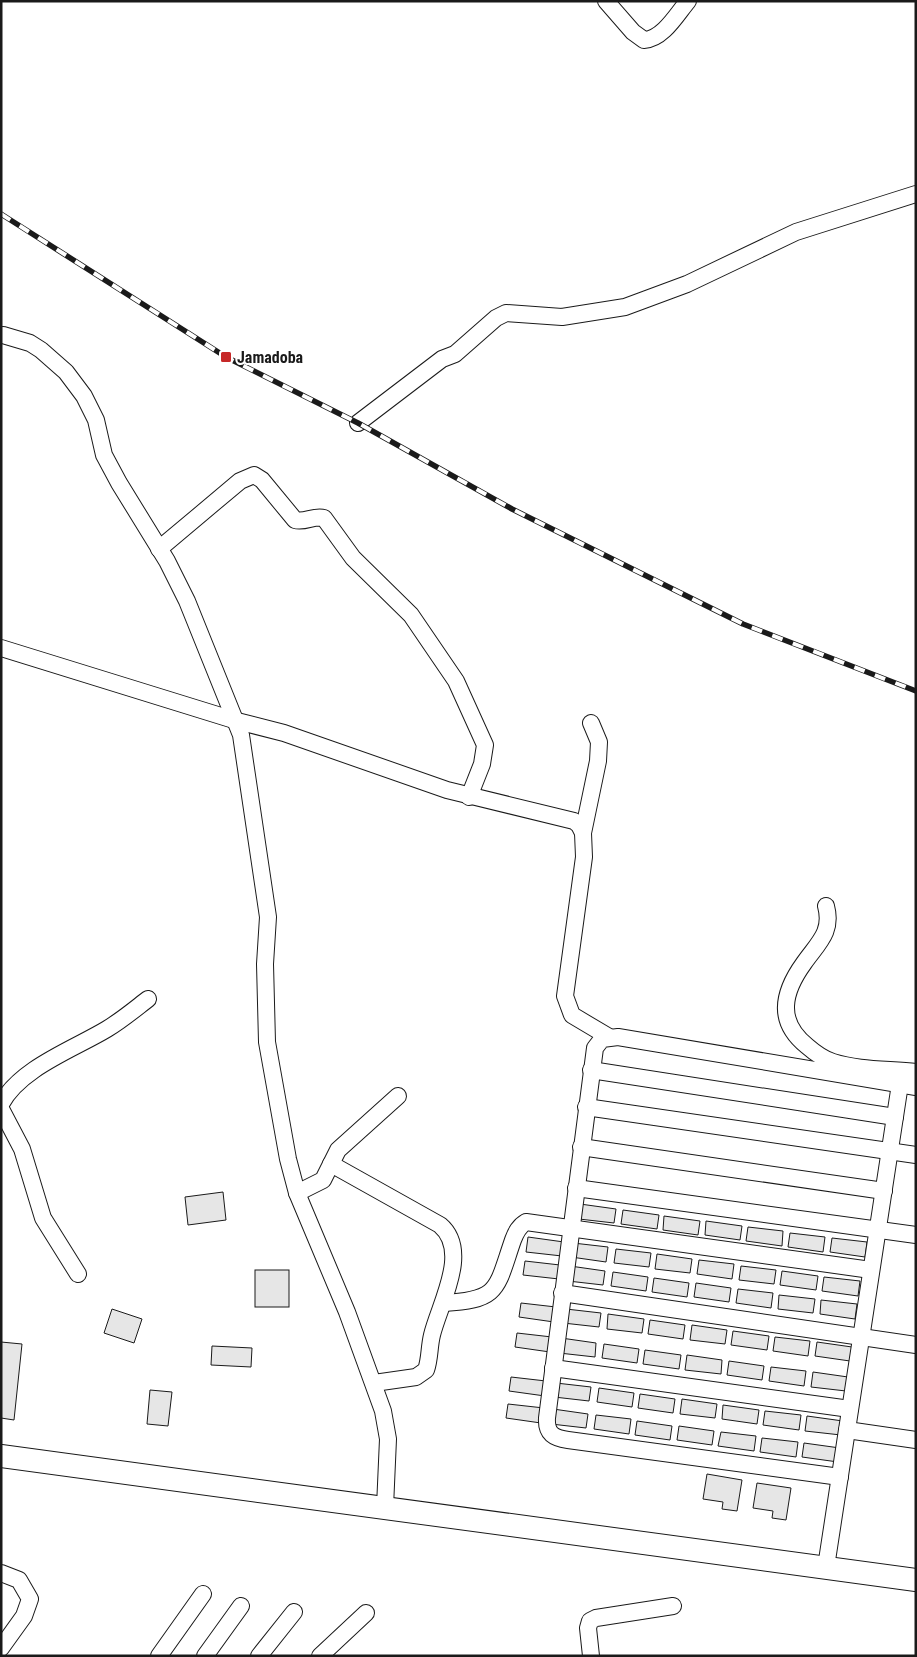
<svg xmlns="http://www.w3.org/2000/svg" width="917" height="1657" font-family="'Roboto Condensed',sans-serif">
<rect width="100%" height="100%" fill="#fff"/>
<g fill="#e6e6e6" stroke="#1a1a1a">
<polygon points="223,1192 226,1220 188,1225 185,1197"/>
<polygon points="580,1204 616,1209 614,1223 579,1219"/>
<polygon points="623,1210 659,1215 657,1229 621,1224"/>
<polygon points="664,1216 700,1221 698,1235 663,1230"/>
<polygon points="706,1221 742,1226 740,1240 705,1235"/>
<polygon points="748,1227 783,1231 782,1246 746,1241"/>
<polygon points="790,1233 825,1237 823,1252 788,1247"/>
<polygon points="528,1237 564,1242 562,1256 526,1252"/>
<polygon points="832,1238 867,1242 865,1257 830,1252"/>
<polygon points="573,1243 608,1247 606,1262 571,1257"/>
<polygon points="616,1249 651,1253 649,1267 614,1263"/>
<polygon points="657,1254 692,1259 690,1273 655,1269"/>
<polygon points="699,1260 734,1264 732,1279 697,1274"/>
<polygon points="525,1261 560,1265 559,1279 523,1275"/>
<polygon points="570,1266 605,1271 603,1285 568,1281"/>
<polygon points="741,1266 776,1270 774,1284 739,1280"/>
<rect x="255" y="1270" width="34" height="37"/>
<polygon points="782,1271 818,1276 816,1290 780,1285"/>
<polygon points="613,1272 648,1277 646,1291 611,1286"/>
<polygon points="824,1277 860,1281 858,1296 822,1291"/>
<polygon points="654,1278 689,1283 687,1297 652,1292"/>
<polygon points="696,1283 731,1288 729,1302 694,1297"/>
<polygon points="738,1289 773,1293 771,1308 736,1303"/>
<polygon points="779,1295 815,1299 813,1313 778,1309"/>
<polygon points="821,1300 857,1304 855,1319 820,1314"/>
<polygon points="521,1303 556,1307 554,1322 519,1317"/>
<polygon points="112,1309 142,1319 134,1343 104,1333"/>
<polygon points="566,1309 601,1313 599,1327 563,1323"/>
<polygon points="608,1314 644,1319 642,1333 607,1329"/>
<polygon points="650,1320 685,1325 683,1339 648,1334"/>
<polygon points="692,1325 727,1330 725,1344 690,1340"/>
<polygon points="733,1331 769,1336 767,1350 731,1345"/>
<polygon points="517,1333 552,1337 550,1352 515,1347"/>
<polygon points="775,1337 810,1341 808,1356 773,1351"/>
<polygon points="561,1338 596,1343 595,1357 559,1353"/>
<polygon points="1,1342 22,1344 14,1420 1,1418"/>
<polygon points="817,1342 852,1347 850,1361 815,1356"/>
<polygon points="604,1344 639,1349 637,1363 602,1358"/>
<polygon points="212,1346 252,1348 251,1367 211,1365"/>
<polygon points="645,1350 681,1355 679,1369 643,1364"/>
<polygon points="687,1355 722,1360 721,1374 685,1370"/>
<polygon points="729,1361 764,1366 762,1380 727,1375"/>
<polygon points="771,1367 806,1371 804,1386 769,1381"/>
<polygon points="813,1372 848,1377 846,1391 811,1387"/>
<polygon points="511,1377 546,1381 545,1396 509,1391"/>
<polygon points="556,1383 591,1387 589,1401 554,1397"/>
<polygon points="599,1388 634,1393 632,1407 597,1402"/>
<polygon points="150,1390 172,1392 168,1426 147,1424"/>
<polygon points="640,1394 675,1399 673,1413 638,1408"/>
<polygon points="682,1399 717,1404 715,1418 680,1414"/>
<polygon points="508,1404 544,1408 541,1423 506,1418"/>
<polygon points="723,1405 759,1410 757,1424 722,1419"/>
<polygon points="553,1409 588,1414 586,1428 551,1424"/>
<polygon points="765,1411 801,1415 799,1430 763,1425"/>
<polygon points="596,1415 631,1419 629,1434 594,1429"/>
<polygon points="807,1416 843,1421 841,1435 805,1431"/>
<polygon points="637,1421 672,1426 670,1440 635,1435"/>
<polygon points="679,1426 714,1431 712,1445 677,1440"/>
<polygon points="721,1432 756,1436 754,1451 718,1446"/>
<polygon points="762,1438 798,1442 796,1457 760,1452"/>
<polygon points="804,1443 840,1448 838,1462 802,1457"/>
<polygon points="707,1474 742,1480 737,1511 722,1509 723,1502 703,1499"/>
<polygon points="757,1483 791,1488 786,1520 772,1518 773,1511 753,1508"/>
</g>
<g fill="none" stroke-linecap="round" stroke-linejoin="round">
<g stroke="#1a1a1a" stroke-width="18">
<g id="minor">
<path d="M606,1L633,32L644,40C663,39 677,14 688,1"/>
<polyline points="3,335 30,343 41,350 66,372 84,396 96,420 104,455 119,483 167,561 187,601 241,735 268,917 265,964 267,1042 288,1159 297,1193 347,1312 383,1411 388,1439 385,1507"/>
<polyline points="358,423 442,359 455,354 496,318 506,313 562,317 625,307 687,284 796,232 916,194"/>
<path d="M159,549L240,481L254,475L262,480L295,520C305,523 314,515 324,518L353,558L411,615L456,681L485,745L482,764L469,797"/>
<polyline points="1,648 237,721 284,733 447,790 574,821 579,825 583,833 584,857 565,996 572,1015 609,1037"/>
<polyline points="583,833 598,761 599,742 591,723"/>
<path d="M826,906C833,932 818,943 804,963C783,992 776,1021 807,1046C815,1053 823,1059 833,1062C858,1070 889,1069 916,1072"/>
<polyline points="591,1070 895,1117"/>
<path d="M1,1104C20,1068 74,1049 107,1029C122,1020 135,1009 148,999"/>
<polyline points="586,1107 916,1155"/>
<polyline points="1,1109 22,1149 43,1218 78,1274"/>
<polyline points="581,1147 884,1191"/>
<path d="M331,1164L440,1225C471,1251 439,1305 432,1335C429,1347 430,1359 426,1370L416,1377L374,1383"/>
<polyline points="576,1188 916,1235"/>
<polyline points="297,1193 323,1180 338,1150 398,1096"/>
<polyline points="562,1293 916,1345"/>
<path d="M444,1303C500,1300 496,1289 513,1240C516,1232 519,1226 526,1222L871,1270"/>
<polyline points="553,1368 850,1409"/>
<polyline points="847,1430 916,1440"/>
<path d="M840,1477L568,1440C554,1438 546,1434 547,1418L595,1048L602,1039L618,1037L916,1087"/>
<polyline points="826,1567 900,1084"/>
<polyline points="1,1573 19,1580 30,1599 24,1616 1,1648"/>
<polyline points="159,1656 203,1594"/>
<polyline points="205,1656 241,1606"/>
<polyline points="259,1656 294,1612"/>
<polyline points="320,1656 366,1613"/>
<polyline points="591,1656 588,1628 590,1621 596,1618 673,1606"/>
</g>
</g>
<g stroke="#1a1a1a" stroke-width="24">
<polyline id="highway" points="1,1456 916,1580"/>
</g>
<use href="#minor" stroke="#fff" stroke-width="16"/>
<use href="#highway" stroke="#fff" stroke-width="22"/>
<g stroke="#1a1a1a" stroke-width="5.5">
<polyline id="rail" points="1,214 226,357 358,423 512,509 743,624 916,691"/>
</g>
<use href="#rail" stroke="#fff" stroke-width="4" stroke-dasharray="11" stroke-linecap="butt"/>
</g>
<rect fill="#c62828" stroke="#fff" stroke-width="2" x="220" y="351" width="12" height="12" rx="2.5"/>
<g text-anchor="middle" stroke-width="4" stroke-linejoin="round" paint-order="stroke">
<g font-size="16" font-weight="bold" fill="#1a1a1a" stroke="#fff" text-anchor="start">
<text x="237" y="363">Jamadoba</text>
</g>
</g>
<rect width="917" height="1657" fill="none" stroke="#1a1a1a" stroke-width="5"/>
</svg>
